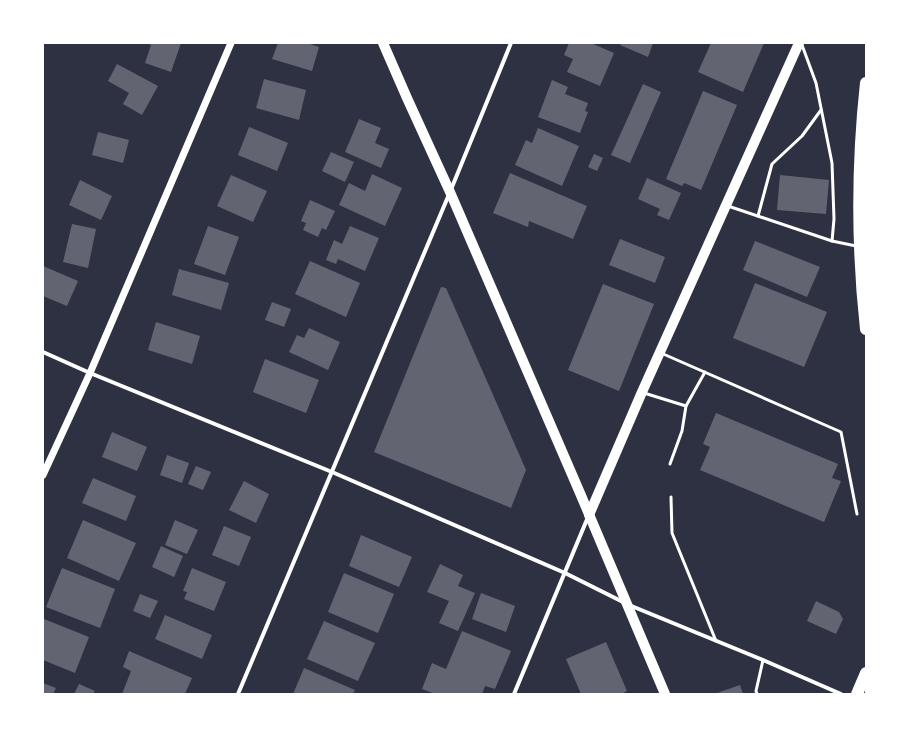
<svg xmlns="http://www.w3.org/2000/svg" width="909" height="737" font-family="'Asap Condensed',sans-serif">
<rect width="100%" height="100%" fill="#2d3142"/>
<g fill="#626471">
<polygon points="146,43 181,43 171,72 145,63 151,45"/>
<polygon points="278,43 307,43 319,47 312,71 272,59"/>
<polygon points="569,43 591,43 614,53 600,86 567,72 573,59 564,55"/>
<polygon points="621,43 653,43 648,57 620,45"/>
<polygon points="711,43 764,43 743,92 698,72"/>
<polygon points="117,64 158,86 142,115 123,104 129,93 108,81"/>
<polygon points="264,79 306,90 299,120 256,108"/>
<polygon points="552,80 568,87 565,94 588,103 585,111 588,112 580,133 538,117"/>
<polygon points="643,84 661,92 630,163 611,155"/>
<polygon points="703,91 737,105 701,190 684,183 682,186 666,179"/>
<polygon points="359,119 381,128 375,143 389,149 381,168 345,152"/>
<polygon points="249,127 288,143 277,171 238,155"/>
<polygon points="538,128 579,146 562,186 515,165 526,140 532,143"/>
<polygon points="98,132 129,140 123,163 92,155"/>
<polygon points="331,152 354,162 345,182 322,171"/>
<polygon points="594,154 603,158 597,171 588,167"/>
<polygon points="510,173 587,206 573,239 529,221 528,227 493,213"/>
<polygon points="372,174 402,188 385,226 339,205 349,183 365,191"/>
<polygon points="231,175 267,191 253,222 217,206"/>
<polygon points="780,175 829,180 826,214 777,210"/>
<polygon points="647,178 681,193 669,220 657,215 660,209 638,199"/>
<polygon points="80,180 112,196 101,220 69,205"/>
<polygon points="310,200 335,211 326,230 322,228 318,237 303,230 306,223 301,221"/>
<polygon points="72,224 96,229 88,268 63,262"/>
<polygon points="208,226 239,237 225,275 194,264"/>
<polygon points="350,226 379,238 365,271 338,259 336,264 326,260 334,240 342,244"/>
<polygon points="620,239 665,257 655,283 609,265"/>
<polygon points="755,241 820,267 807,297 743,270"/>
<polygon points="310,261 360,283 346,317 295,294"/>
<polygon points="43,266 78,281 67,306 43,296"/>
<polygon points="179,269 229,283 221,310 172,295"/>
<polygon points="755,283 827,312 804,367 733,338"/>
<polygon points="603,284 654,304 619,391 568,370"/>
<polygon points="441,287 446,288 526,470 511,508 374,452"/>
<polygon points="272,302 291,309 284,327 265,320"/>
<polygon points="156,322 200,336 192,364 148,350"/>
<polygon points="309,328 340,342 328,370 289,352 297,335 304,338"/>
<polygon points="265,359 319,380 306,413 253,392"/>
<polygon points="716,413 838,464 832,478 841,481 824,522 700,470 710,447 703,444"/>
<polygon points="112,432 147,447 137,471 102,457"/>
<polygon points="167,455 189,463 182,483 160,475"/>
<polygon points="196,466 211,472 203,490 188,484"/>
<polygon points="93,478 136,496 126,521 82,503"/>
<polygon points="244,481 269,494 256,523 229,510"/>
<polygon points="83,520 136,543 119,581 67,558"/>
<polygon points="175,520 198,530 187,554 165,545"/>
<polygon points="224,526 251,537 239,566 212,555"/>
<polygon points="361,535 412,557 399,587 349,566"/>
<polygon points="161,546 183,556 174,577 152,567"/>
<polygon points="440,564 463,575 458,586 475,593 458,631 439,623 449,601 427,592"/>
<polygon points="62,568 115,589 100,628 46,607"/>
<polygon points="192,568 226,582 214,611 184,599 187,592 183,591"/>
<polygon points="344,573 394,594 378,633 328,612"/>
<polygon points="481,593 515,606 506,632 472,619"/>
<polygon points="140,594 158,601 150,618 133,611"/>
<polygon points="816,601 839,612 843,619 836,634 807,621"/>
<polygon points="165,615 212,635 202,659 155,639"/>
<polygon points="44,619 89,637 75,673 43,660 43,622"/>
<polygon points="324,621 375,643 358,681 307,659"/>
<polygon points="462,631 511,651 495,689 485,686 482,694 435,694 422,689 432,663 446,669"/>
<polygon points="606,642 627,691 621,694 581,694 566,659"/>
<polygon points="129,651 192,678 185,694 122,694 131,671 123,667"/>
<polygon points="304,668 355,690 353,694 293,694"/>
<polygon points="43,683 56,688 53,694 43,694"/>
<polygon points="79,684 95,691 93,694 74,694"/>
<polygon points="740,685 743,694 714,694"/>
</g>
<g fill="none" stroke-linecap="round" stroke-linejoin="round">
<g stroke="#fff" stroke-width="3">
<polyline points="802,45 816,83 832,163 834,219 832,241"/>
<polyline points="728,206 832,241 856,246"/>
<polyline points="758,216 772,164 802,136 821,110"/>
<polyline points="661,353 841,432 857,514"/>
<polyline points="644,393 686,406"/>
<polyline points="670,464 682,431 686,406 705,372"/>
<polyline points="671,497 672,533 716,641"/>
<polyline points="757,694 756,691 763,660"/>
</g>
<g stroke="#fff" stroke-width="4">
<polyline points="43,352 90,373 332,472 565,573 623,602"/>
<polyline points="629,605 763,660 841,694"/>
<polyline points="238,694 450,192 511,43"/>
<polyline points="514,694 588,517"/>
</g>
<polyline stroke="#fff" stroke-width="7" points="43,475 90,373 231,43"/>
<g stroke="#fff" stroke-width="10">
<polyline points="383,43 407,98 450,192 580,493 665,694"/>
<polyline points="589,515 642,392 799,43"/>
</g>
<g stroke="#fff" stroke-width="12">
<path d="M866,83C857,165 857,247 866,329"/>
<polyline points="857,694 866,673"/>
</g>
</g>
<rect width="909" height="737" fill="none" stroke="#ffffff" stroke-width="88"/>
</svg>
